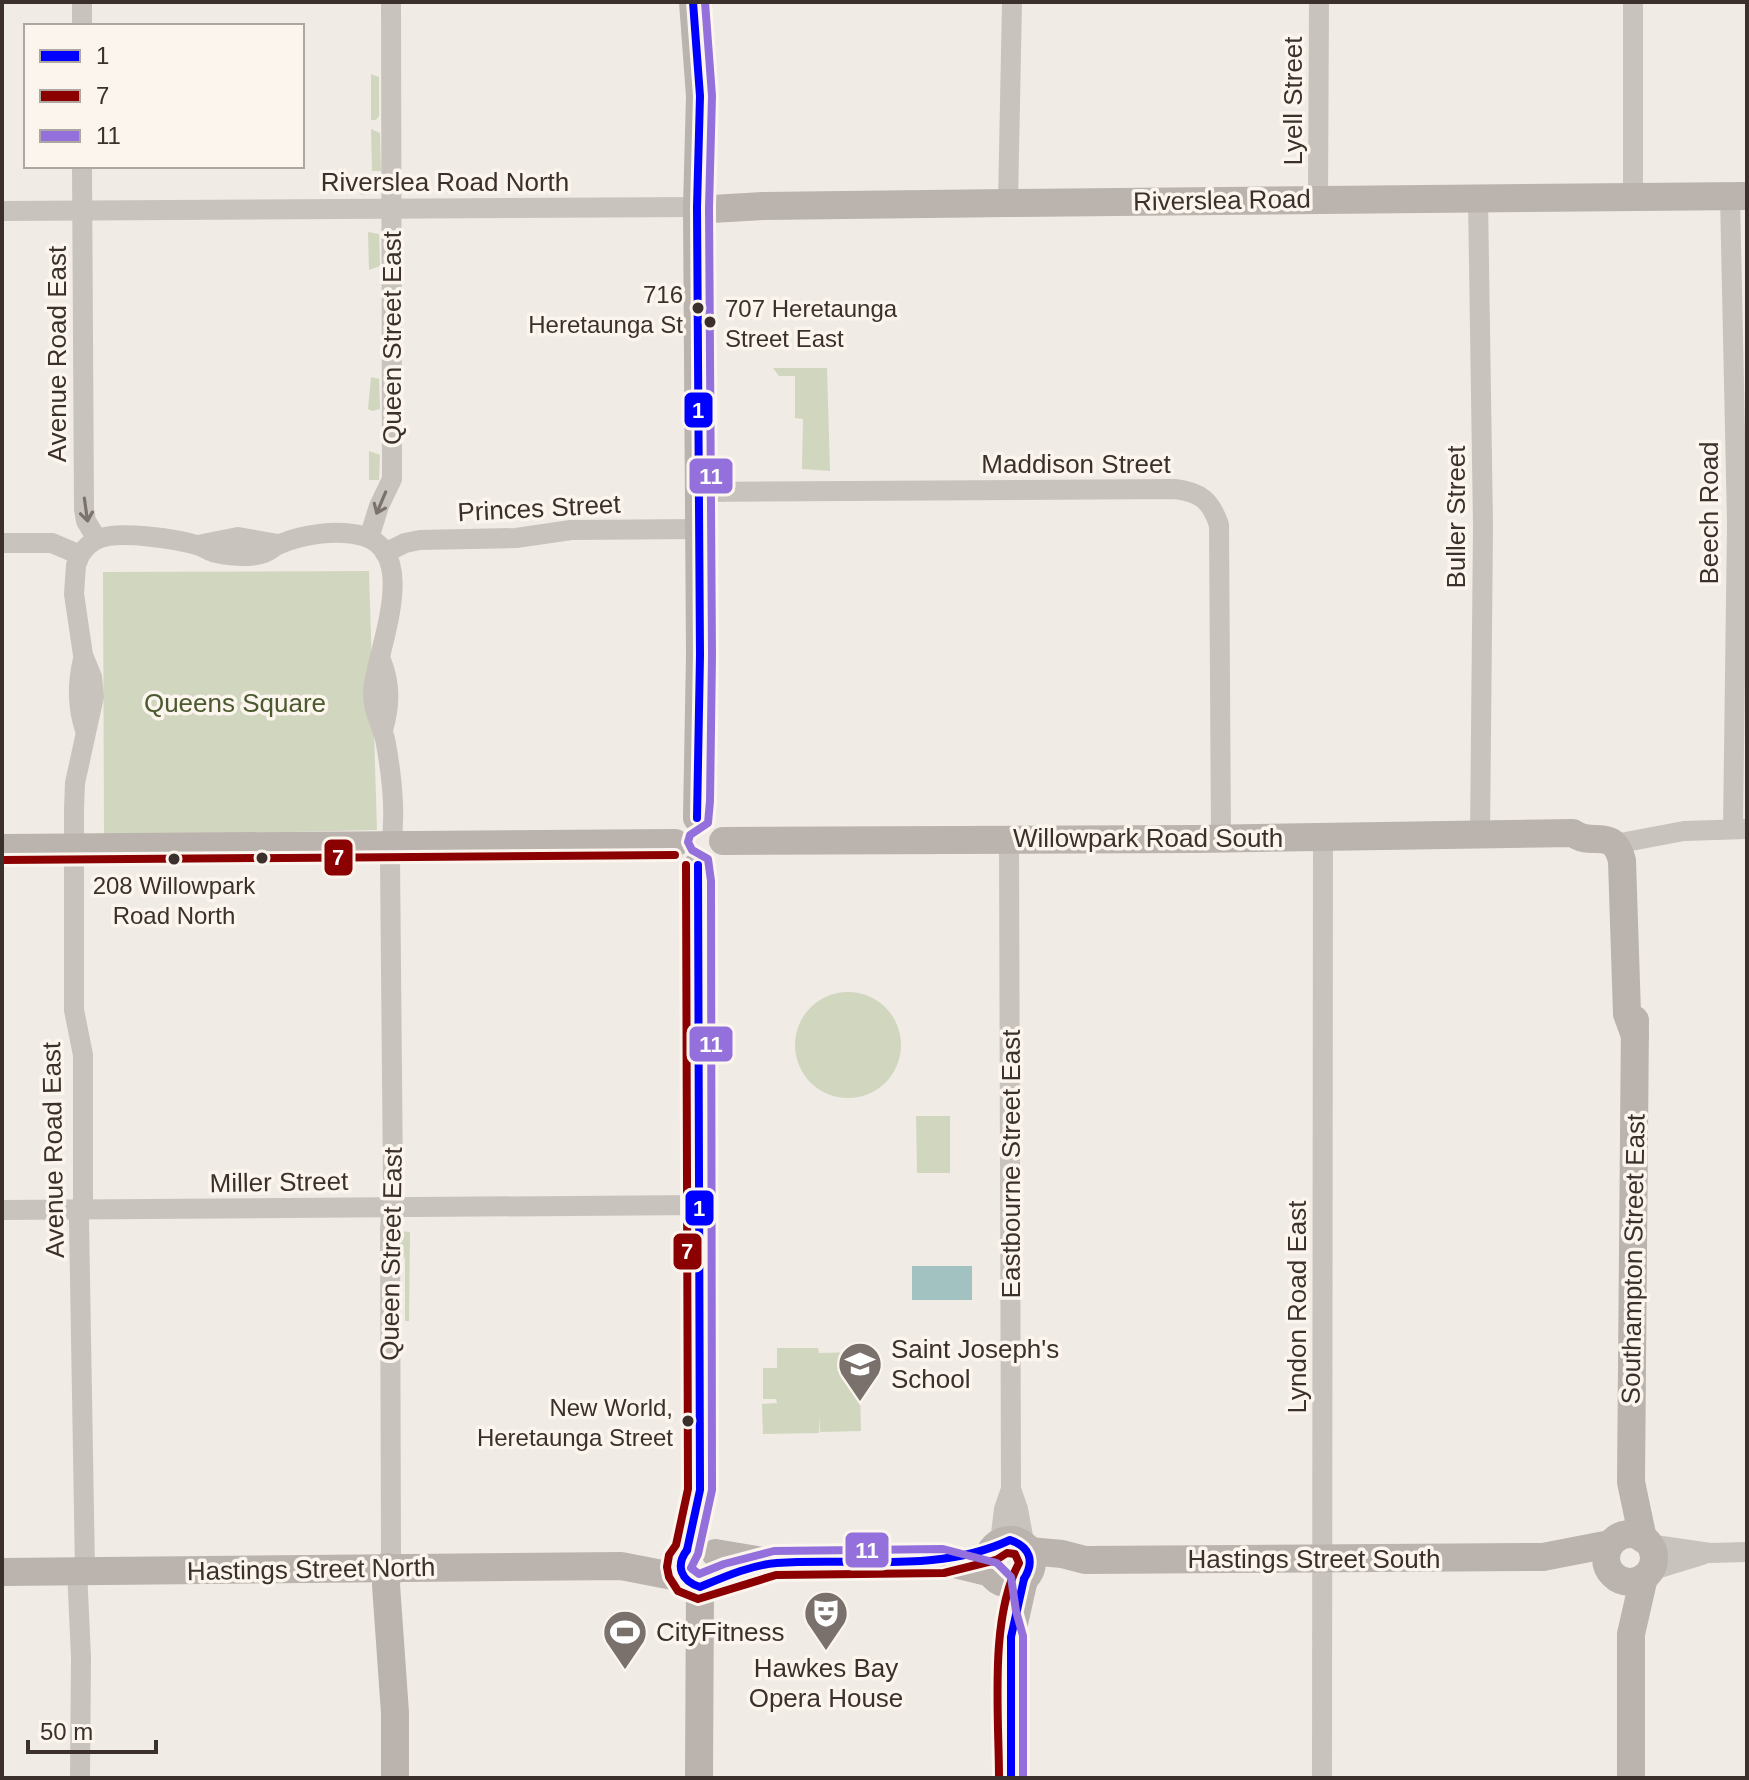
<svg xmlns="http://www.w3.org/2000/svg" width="1749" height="1780" font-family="Helvetica,sans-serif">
<rect width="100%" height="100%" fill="#f0ebe5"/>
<g fill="#d1d6bf">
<polygon points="371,74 379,77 379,116 376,120 371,120"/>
<polygon points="371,129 380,133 381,171 372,171"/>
<polygon points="373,176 380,177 378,190 365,195 360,194 361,185"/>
<polygon points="368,232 379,234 380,266 369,270"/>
<polygon points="773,368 827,368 830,471 802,469 803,419 795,418 795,376 779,376"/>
<polygon points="371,377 379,379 380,409 372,411 368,409"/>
<polygon points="369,451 380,455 379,480 369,480"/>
<polygon points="369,571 377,830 104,836 103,572"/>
<circle cx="848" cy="1045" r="53"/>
<polygon points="916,1116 950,1116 950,1173 917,1173"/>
<polygon points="401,1231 410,1232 409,1321 405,1321 405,1259 397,1245"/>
<polygon points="777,1348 818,1348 819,1353 859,1352 861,1431 820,1432 819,1416 819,1433 763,1434 762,1404 777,1403 776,1399 763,1399 763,1368 777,1368"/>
</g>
<rect fill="#a1c2c1" x="912" y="1266" width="60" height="34"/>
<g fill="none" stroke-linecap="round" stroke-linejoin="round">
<g stroke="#c9c3be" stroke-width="20">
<polyline points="82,2 82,26"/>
<polyline points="1633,2 1633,197"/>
<polyline points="82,166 84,509 86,521 97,539"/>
<polyline points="1730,196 1737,523 1733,829"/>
<polyline points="1478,198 1483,526 1480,836"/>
<polyline points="1318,199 1319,2"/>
<polyline points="1008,203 1012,2"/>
<polyline points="2,211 697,207"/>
<path d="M698,492L1175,489C1201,492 1211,501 1219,525L1221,838"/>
<polyline points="369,538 379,506 392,479 391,2"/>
<path d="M2,543H52L80,555C85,548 90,542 98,539C118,530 178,539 200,546C205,548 211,552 216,553C231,556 250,558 264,553C270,551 274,546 280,544C304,534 338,529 363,536C422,554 375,654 373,692C372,711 383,726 386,744C393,783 396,819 390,859L393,1184L390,1229L391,1552L388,1567"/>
<polyline points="198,545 238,537 278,544"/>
<polyline points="385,553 405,543 420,540 516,538 571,530 698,529"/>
<polyline points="80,555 76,565 74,594 83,655 92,677 94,696 75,783 74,810 74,1010 83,1055 83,1199 79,1220 85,1571"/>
<path d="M83,659C77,684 77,706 85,730"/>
<path d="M381,660C391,685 390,705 383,730"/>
<polyline points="1615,844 1684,831 1747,829"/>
<polyline points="2,1210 700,1205"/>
<polyline points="1011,1489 1018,1509 1025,1547"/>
<polyline points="1000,1542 1004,1509 1011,1489 1009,839"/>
<polyline points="1648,1544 1710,1553 1747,1552"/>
<polyline points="77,1570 81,1657 80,1778"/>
<polyline points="1650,1571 1702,1555"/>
<polyline points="1322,1778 1323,837"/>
</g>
<g stroke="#bab3ae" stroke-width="28">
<polyline points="693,2 700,96 697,207 700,655 697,818"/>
<polyline points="697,207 712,209 763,206 1008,203 1747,196"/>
<path d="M723,841L1197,839L1573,833C1592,848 1613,825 1622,861L1627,1014L1635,1036"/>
<polyline points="2,848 675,843"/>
<polyline points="1635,1020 1631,1482 1643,1539"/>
<circle cx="1630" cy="1558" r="24"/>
<circle cx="1010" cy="1562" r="22"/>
<polyline points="687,1550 700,1490 698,865"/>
<polyline points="1029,1551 1062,1554 1085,1560 1543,1557 1610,1544"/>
<polyline points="715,1553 774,1563 942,1561 991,1573"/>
<polyline points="388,1567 386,1585 395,1713 395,1778"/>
<polyline points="2,1572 621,1566 683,1578"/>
<polyline points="716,1579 766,1566"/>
<polyline points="699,1778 700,1587"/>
<polyline points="1011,1778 1011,1637 1024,1579"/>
<polyline points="1631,1778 1631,1634 1644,1577"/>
</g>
<g stroke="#fbf5ee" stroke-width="14">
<g id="bus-1">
<polyline points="693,2 700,96 697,207 700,655 697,818"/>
<polyline points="687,1550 700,1490 698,865"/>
<path d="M687,1550C675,1566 681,1581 700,1587C724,1577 751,1565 777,1563C855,1557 937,1574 1010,1540C1030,1547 1035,1561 1024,1579"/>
<polyline points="1011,1778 1011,1637 1024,1579"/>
</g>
</g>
<g stroke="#fbf5ee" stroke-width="14">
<g id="bus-2">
<polyline points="2,860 675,855"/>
<path d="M686,865L688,1489L676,1545L669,1555L667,1567L669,1577L678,1591L698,1599L776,1575L944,1573L996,1560L1007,1553L1015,1554L1019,1563C989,1619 999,1715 999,1778"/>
</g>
</g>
<g stroke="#fbf5ee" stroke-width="14">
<polyline id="bus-3" points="705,2 712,96 709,207 712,655 710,801 708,823 690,835 688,842 692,850 708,859 711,881 712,1490 698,1554 691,1568 699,1574 724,1564 774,1551 943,1549 997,1563 1011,1577 1016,1611 1023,1636 1023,1778"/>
</g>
<use href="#bus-1" stroke="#00f" stroke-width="8"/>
<use href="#bus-2" stroke="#8b0000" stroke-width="8"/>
<use href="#bus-3" stroke="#9370db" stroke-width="8"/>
</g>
<defs><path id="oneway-shaft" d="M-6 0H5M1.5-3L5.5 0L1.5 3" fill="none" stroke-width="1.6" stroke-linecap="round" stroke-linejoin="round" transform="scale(2)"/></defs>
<g stroke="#7b726d">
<use href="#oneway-shaft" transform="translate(381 503) rotate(113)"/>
<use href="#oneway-shaft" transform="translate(86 510) rotate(82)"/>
</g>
<defs>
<g id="school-pin" transform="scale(2.3)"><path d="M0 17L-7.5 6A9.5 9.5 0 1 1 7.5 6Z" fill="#7a716c" stroke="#fbf5ee"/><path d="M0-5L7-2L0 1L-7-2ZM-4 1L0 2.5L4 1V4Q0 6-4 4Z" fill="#fff"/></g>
<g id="theatre-pin" transform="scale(2.3)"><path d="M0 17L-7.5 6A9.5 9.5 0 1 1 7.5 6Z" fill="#7a716c" stroke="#fbf5ee"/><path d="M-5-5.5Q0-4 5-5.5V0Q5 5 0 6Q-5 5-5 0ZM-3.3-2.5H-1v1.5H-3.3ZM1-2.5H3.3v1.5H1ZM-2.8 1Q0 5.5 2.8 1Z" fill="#fff"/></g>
<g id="stadium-pin" transform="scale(2.3)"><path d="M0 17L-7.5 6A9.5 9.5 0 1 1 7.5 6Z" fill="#7a716c" stroke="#fbf5ee"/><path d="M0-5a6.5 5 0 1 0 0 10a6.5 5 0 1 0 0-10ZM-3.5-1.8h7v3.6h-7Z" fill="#fff"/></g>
</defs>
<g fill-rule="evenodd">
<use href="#school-pin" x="860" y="1364"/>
<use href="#theatre-pin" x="826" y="1613"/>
<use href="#stadium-pin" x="625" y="1632"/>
</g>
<g fill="#3b302b" stroke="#fbf5ee" stroke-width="3">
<circle cx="698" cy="308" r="7"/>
<circle cx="710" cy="322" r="7"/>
<circle cx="262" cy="858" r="7"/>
<circle cx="174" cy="859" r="7"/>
<circle cx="688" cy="1421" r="7"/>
</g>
<g text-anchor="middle" stroke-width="7" stroke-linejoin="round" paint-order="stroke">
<g font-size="24" fill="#3b302b" stroke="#fbf5ee" text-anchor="end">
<text x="683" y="303">716<tspan x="683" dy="30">Heretaunga St</tspan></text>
<text x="725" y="317" text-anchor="start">707 Heretaunga<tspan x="725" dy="30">Street East</tspan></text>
<text x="174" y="894" text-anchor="middle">208 Willowpark<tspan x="174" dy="30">Road North</tspan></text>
<text x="673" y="1416">New World,<tspan x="673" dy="30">Heretaunga Street</tspan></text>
</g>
<g font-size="26" fill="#3b302b" stroke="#fbf5ee">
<text transform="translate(1293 101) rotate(-90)" y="9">Lyell Street</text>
<text x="445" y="191">Riverslea Road North</text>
<text transform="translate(1222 200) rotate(-1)" y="9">Riverslea Road</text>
<text transform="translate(392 338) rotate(-90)" y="9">Queen Street East</text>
<text transform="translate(57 354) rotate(-90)" y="9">Avenue Road East</text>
<text x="1076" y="473">Maddison Street</text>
<text transform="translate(539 508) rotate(-3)" y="9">Princes Street</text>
<text transform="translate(1709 513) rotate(-90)" y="9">Beech Road</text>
<text transform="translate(1456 517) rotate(-90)" y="9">Buller Street</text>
<text x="1148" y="847">Willowpark Road South</text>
<text transform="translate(53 1150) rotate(-91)" y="9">Avenue Road East</text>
<text transform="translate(1011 1164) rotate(-90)" y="9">Eastbourne Street East</text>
<text transform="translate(279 1182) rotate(-1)" y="9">Miller Street</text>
<text transform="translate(391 1254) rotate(-89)" y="9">Queen Street East</text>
<text transform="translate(1633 1259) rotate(-89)" y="9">Southampton Street East</text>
<text transform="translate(1297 1307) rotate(-90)" y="9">Lyndon Road East</text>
<text x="1314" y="1568">Hastings Street South</text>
<text transform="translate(311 1569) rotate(-1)" y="9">Hastings Street North</text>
</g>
<g font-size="26" fill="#4a5a2e" stroke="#fbf5ee">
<text x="235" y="712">Queens Square</text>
</g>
<g font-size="26" fill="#3b302b" stroke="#fbf5ee" text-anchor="start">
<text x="891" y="1358">Saint Joseph's<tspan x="891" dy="30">School</tspan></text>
<text x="656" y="1641">CityFitness</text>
<text x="826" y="1677" text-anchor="middle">Hawkes Bay<tspan x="826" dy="30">Opera House</tspan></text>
</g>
</g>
<g stroke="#fbf5ee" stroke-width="3">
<rect x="683" y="391" width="31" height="38" rx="8" fill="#00f"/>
<rect x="688" y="457" width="46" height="38" rx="8" fill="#9370db"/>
<rect x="323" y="838" width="31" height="39" rx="8" fill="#8b0000"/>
<rect x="688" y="1025" width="46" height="38" rx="8" fill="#9370db"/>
<rect x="684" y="1189" width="31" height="38" rx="8" fill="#00f"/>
<rect x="672" y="1232" width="31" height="39" rx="8" fill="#8b0000"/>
<rect x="844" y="1531" width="46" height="38" rx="8" fill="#9370db"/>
</g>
<g font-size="22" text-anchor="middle" font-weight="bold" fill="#fff">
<text x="698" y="418">1</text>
<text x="711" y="484">11</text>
<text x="338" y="865">7</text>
<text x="711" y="1052">11</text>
<text x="699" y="1216">1</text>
<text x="687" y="1259">7</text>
<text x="867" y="1558">11</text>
</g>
<rect width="1749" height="1780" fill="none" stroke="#3b302b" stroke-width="8"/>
<rect x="24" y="24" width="280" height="144" fill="#fbf5ee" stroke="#aea6a0" stroke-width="2"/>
<rect x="40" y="50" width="40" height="12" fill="#0000ff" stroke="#aea6a0" stroke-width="2"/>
<text x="96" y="64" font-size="24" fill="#3b302b">1</text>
<rect x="40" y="90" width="40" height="12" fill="#8b0000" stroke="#aea6a0" stroke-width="2"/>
<text x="96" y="104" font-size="24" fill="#3b302b">7</text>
<rect x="40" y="130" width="40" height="12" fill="#9370db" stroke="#aea6a0" stroke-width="2"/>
<text x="96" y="144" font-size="24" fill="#3b302b">11</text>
<path d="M28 1740v12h128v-12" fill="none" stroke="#3b302b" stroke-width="4"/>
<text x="40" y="1740" font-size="24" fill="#3b302b" stroke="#fbf5ee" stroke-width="6" paint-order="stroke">50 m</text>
</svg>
